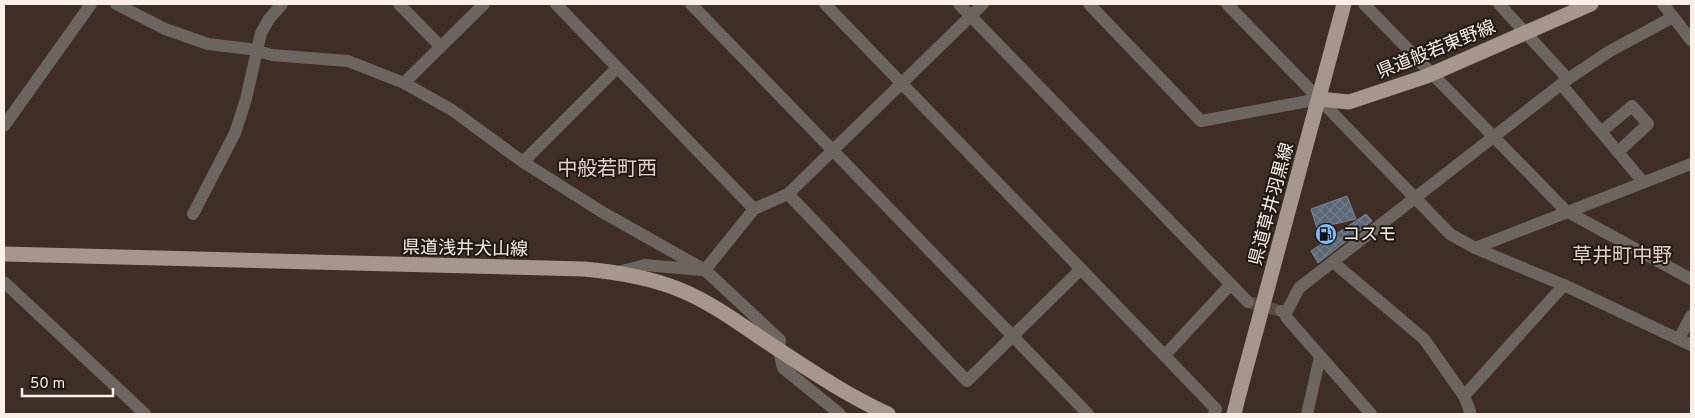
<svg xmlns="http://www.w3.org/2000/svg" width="1695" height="418" font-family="Overpass,'Noto Sans JP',sans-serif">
<defs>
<pattern id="building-cross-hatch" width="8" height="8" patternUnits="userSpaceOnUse" patternTransform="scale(1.25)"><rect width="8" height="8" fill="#5a6675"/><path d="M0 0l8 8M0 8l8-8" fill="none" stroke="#737c89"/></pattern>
</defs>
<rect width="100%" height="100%" fill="#3e2e25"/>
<g fill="url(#building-cross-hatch)" stroke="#7a8797">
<polygon points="1347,196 1356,219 1317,228 1311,209"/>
<polygon points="1366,214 1372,221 1318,263 1311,251"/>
</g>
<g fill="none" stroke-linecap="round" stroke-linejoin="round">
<polyline stroke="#5a4b42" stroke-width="12" stroke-dasharray="12 6" stroke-linecap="butt" points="1248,302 1281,311"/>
<g stroke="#6d6560" stroke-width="12">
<polyline points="116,4 165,29 208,44 250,49 272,55 348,61 404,83 452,110 523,162 602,212 705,270 780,340 779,350 783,368 840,414"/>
<polyline points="399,4 441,47"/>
<polyline points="556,4 754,209"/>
<polyline points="691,4 1088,414"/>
<polyline points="825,4 1081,269"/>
<polyline points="959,4 1248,302"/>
<polyline points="1089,4 1201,121 1319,99"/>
<polyline points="1227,4 1450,234 1475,248 1566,286 1691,345"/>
<polyline points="1364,4 1566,211 1691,279"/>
<polyline points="1499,4 1568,79"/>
<polyline points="1663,4 1691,40"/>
<polyline points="404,83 484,4"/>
<polyline points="1561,84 1643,182"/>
<polyline points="4,126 91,4"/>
<polyline points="1601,132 1632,106 1648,124 1618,152"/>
<polyline points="523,162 617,68"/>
<polyline points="788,194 967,381 1081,269 1216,409 1214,414"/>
<polyline points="193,214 235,133 246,99 261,33 269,19 282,4"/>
<polyline points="1475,248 1691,164"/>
<polyline points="1333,262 1424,339 1464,396"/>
<polyline points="705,270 754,209 788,194 983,4"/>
<polyline points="618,272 645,265 702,270"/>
<polyline points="4,282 145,414"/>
<polyline points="1281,311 1286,313 1299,288 1568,79 1610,51 1673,17"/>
<polyline points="1286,313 1286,317 1371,414"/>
<polyline points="1679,339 1691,316"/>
<polyline points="1165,355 1230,285"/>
<polyline points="1307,414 1320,357"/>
<polyline points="1469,414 1470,411 1464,396 1564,285"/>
</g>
<g stroke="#a7968d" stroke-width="15">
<polyline points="1319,99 1349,102 1427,76 1591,4"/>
<path d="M4,254L584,269C616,272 648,277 678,289C711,302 740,324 770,344C808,369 846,395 888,414"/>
<polyline points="1240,390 1344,4"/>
</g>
<polyline stroke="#a7968d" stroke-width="15" points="1234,414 1240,390"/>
</g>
<defs>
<g id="fuel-disc" transform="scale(1.125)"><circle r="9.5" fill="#85bbfb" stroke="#1f1814"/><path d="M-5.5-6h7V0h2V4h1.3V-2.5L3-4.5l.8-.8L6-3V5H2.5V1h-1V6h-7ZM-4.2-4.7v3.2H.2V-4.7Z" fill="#111"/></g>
</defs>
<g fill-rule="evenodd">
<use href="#fuel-disc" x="1326" y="234"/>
</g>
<g text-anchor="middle" stroke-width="4" stroke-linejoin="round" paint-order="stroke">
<g font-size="18" fill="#faefe9" stroke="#1f1814">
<text transform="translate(1436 49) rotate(-22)" y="6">県道般若東野線</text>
<text transform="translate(1271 204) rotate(-75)" y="6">県道草井羽黒線</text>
<text transform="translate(465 248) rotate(1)" y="6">県道浅井犬山線</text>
</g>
<g font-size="18" fill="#faefe9" stroke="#1f1814" text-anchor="start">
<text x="1342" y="240">コスモ</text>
</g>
<g font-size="20" fill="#e5d0c5" stroke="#1f1814">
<text x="607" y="175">中般若町西</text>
<text x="1622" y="262">草井町中野</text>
</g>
</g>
<rect width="1695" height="418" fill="none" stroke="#faefe9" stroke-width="10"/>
<path d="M22 388v8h91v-8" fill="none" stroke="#faefe9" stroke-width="2.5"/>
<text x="30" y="388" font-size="15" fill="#faefe9" stroke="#1f1814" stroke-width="4" paint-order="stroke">50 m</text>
</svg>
